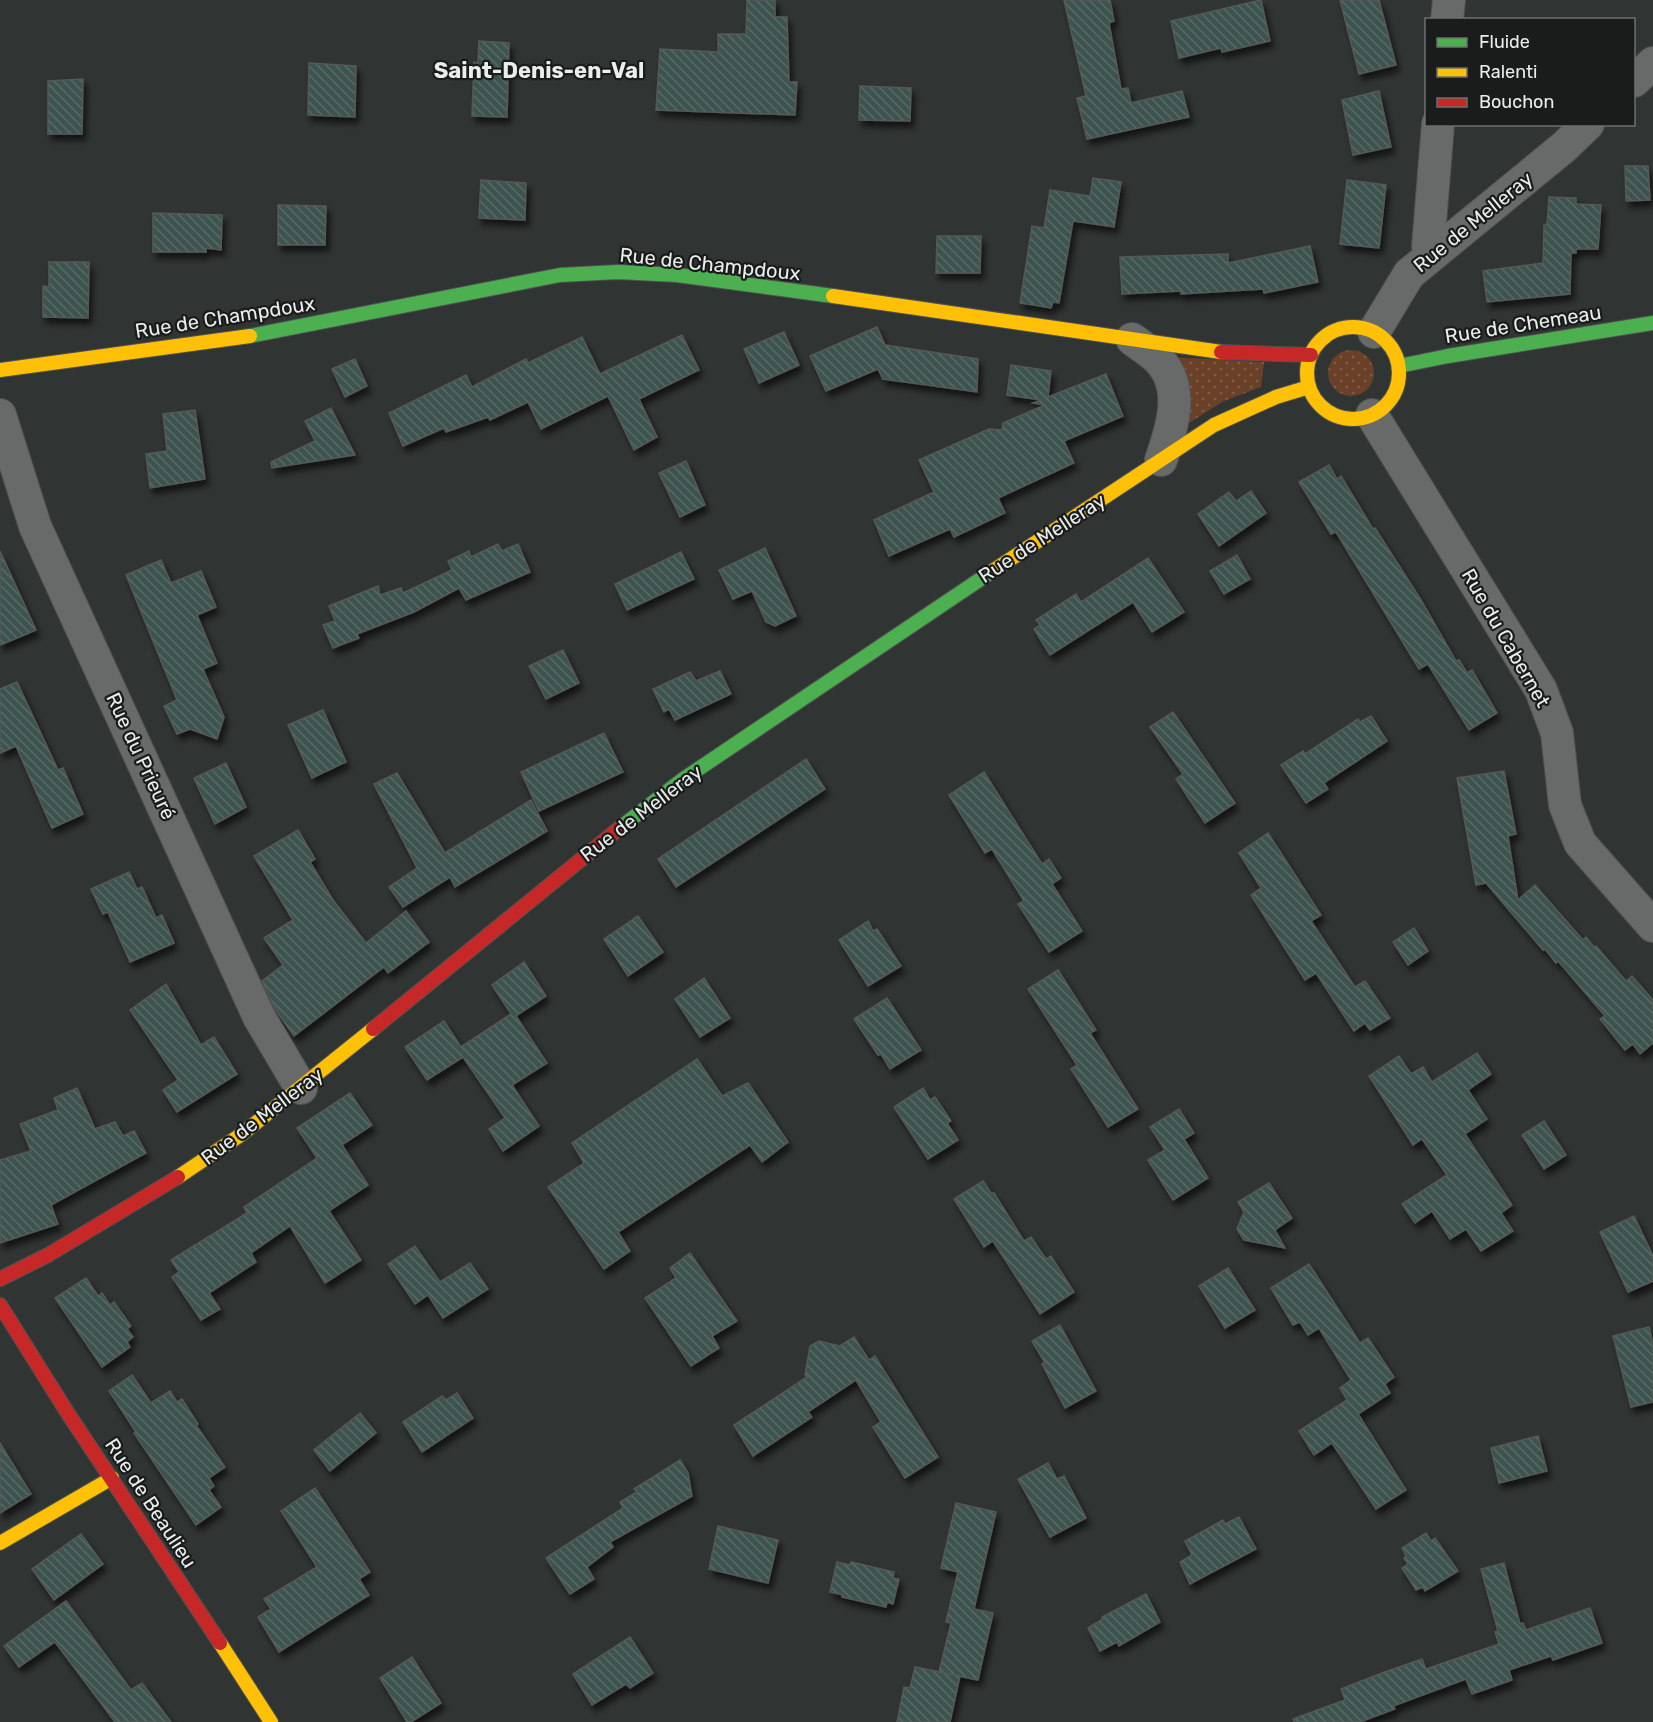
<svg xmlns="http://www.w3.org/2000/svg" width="1653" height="1722" font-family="Rubik,sans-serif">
<defs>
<pattern id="grass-dots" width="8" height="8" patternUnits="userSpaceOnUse" patternTransform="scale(1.5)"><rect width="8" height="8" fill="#6a4028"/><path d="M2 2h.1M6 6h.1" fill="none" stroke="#7f5c47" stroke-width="1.8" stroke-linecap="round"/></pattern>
<pattern id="building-back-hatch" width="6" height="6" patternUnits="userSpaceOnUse" patternTransform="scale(1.5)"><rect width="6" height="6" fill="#3c524e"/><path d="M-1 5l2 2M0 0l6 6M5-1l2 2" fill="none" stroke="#586b68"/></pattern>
<filter id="shadow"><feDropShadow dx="3.5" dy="6" stdDeviation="3" flood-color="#0009"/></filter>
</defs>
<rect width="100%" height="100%" fill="#303432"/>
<g fill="url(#grass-dots)">
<circle cx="1351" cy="373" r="23"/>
<polygon points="1168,357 1264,362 1261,387 1224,401 1184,426"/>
</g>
<g fill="url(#building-back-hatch)" stroke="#555857" stroke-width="1.5" filter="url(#shadow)">
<polygon points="747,0 775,0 775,17 787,17 789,82 797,82 795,115 656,110 660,49 718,52 718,34 746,34"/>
<polygon points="1064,0 1110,0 1114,21 1109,23 1121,89 1128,88 1131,103 1182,91 1189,117 1087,139 1077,98 1086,96"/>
<polygon points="1261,0 1270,41 1222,52 1221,48 1179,58 1171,21"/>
<polygon points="1340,0 1379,0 1396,65 1359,74"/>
<polygon points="479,41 509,43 507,117 472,116 474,62 478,63"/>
<polygon points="309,63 356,66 355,117 308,115"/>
<polygon points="83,79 82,134 48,134 48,81"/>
<polygon points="860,86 911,88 910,121 859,120"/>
<polygon points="1379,91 1391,147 1353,155 1342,100"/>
<polygon points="1625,166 1648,166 1650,200 1626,201"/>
<polygon points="1093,178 1121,182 1114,227 1073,221 1059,303 1053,302 1051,308 1020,303 1032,226 1044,228 1050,190 1090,196"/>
<polygon points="481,180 526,183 525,220 479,218"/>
<polygon points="1347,180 1386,185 1379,248 1340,244"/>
<polygon points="1549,197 1576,198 1576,204 1601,205 1598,249 1576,249 1576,253 1571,253 1570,294 1487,302 1483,271 1543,263 1544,225 1547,224"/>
<polygon points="278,205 326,206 325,245 278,245"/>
<polygon points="153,213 222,215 221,250 206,248 206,252 153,252"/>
<polygon points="937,236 981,236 980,273 936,273"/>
<polygon points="1310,246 1318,282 1264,293 1263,289 1181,294 1181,291 1122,294 1120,257 1228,254 1228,263"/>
<polygon points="49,262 89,262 88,318 43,317 43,286 49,287"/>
<polygon points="877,327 885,345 978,359 977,392 883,379 878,369 826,391 810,356"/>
<polygon points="784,332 799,365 759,383 744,349"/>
<polygon points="682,335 699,370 639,399 657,437 634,450 608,396 541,429 528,402 490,420 488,417 446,432 444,428 403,446 389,413 466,375 472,387 526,359 528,363 582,337 600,374"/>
<polygon points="355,359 367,386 345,397 332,369"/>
<polygon points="1011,365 1051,371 1048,397 1106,374 1123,416 1064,441 1074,463 998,498 1005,513 954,537 950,529 889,556 874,520 934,492 919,460 989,429 1002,430 1003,423 1045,405 1033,403 1041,400 1007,395"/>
<polygon points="331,408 355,455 272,468 271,462 315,441 305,421"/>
<polygon points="195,410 205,479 150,488 146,454 167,451 163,414"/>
<polygon points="686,461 705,505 680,517 659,473"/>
<polygon points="1329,465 1337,479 1341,476 1373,529 1375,528 1421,600 1456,661 1459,660 1467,673 1472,670 1497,713 1469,730 1428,664 1419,669 1336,532 1331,534 1299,482"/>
<polygon points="1251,491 1266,513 1219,546 1198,514 1229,492 1236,501"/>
<polygon points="498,544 502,551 518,544 530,572 466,600 459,588 414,612 357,634 359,638 333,648 323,625 335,621 329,606 378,586 380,595 401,588 403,593 452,570 448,561 469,551 471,557"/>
<polygon points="765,548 796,616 775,626 766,622 752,591 733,599 719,570"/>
<polygon points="0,551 36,630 0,645"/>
<polygon points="681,552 694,579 627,610 615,584"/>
<polygon points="1237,555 1250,579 1224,594 1210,571"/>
<polygon points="1148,558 1184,612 1152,632 1133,602 1050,655 1034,629 1040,625 1036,620 1076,594 1081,602"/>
<polygon points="161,560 171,583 201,571 216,607 197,615 217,663 203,669 224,717 217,739 190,729 177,734 164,706 177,700 126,575"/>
<polygon points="563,650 579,683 546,699 529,666"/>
<polygon points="720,671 731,694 675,720 669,709 664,712 653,689 690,672 696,681"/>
<polygon points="17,682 58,770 63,768 83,814 52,828 16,746 0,753 0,689"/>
<polygon points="323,710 346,762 312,778 288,725"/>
<polygon points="1173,712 1235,803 1205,823 1176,779 1183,774 1150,727"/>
<polygon points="1371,716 1387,741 1324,783 1328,789 1306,803 1281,765 1303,751 1305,754 1358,719 1360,722"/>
<polygon points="604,733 623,772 539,811 521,772"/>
<polygon points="806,759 825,789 676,887 658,859"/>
<polygon points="226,763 246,807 215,824 194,778"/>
<polygon points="1504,771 1516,834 1508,836 1518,900 1535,885 1583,940 1586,937 1594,947 1596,946 1626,981 1632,976 1653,1000 1653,1043 1640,1054 1633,1044 1625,1050 1600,1019 1605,1016 1558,961 1556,963 1545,949 1543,950 1486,883 1476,885 1457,778"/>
<polygon points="984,772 1042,864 1049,859 1061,878 1052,884 1082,931 1049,952 1018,904 1024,901 992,849 985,853 949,795"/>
<polygon points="397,773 445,853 531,800 547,831 455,887 450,877 403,907 389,887 417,868 374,784"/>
<polygon points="298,830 315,859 310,862 333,900 366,943 406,911 429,942 388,973 384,967 294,1036 275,1009 262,981 283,965 264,938 293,920 254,856"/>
<polygon points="1268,833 1321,915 1311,921 1355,987 1365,981 1390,1018 1370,1030 1365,1023 1354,1031 1316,973 1305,980 1251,895 1261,888 1239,853"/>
<polygon points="129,872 137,889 142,887 156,918 162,915 174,943 130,962 108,912 103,914 91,889"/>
<polygon points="638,916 663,952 628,976 604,939"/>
<polygon points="868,921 873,931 877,929 901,966 868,986 839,940"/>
<polygon points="1414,928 1428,951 1408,965 1393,942"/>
<polygon points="524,962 546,996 516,1016 547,1063 512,1085 539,1126 503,1151 489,1129 505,1118 463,1057 427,1080 405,1047 444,1021 461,1047 511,1014 492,985"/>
<polygon points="1058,970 1096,1030 1090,1033 1138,1109 1108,1127 1071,1069 1077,1065 1028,989"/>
<polygon points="704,978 730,1018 700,1037 675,999"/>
<polygon points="166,984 201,1045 214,1037 237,1074 177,1112 163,1090 178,1080 130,1010"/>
<polygon points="887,998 921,1050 890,1069 881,1054 878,1055 854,1019"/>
<polygon points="1477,1053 1491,1074 1468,1090 1487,1119 1465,1134 1512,1205 1501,1213 1513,1231 1481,1251 1466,1229 1450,1239 1432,1211 1415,1223 1402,1204 1447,1175 1422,1139 1413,1145 1369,1076 1399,1056 1411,1074 1423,1067 1432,1082"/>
<polygon points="697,1059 722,1096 748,1083 788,1142 762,1162 750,1145 618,1232 630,1251 604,1269 548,1187 584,1163 572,1143"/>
<polygon points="77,1088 95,1129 115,1122 123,1136 134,1131 146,1153 51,1205 58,1224 0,1243 0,1160 31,1151 20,1124 58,1110 54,1098"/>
<polygon points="923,1088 930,1100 935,1097 951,1121 947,1123 958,1140 928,1159 894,1107"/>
<polygon points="350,1093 372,1125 342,1145 368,1185 329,1211 361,1260 325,1283 290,1226 251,1253 256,1262 209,1293 220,1309 201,1320 172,1277 179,1272 171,1260 247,1213 244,1207 317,1158 297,1128"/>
<polygon points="1179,1109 1194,1133 1184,1139 1208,1178 1173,1200 1148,1160 1165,1150 1150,1127"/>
<polygon points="1544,1121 1566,1155 1544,1169 1522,1135"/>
<polygon points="983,1181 991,1193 994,1193 1024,1241 1031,1237 1046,1259 1051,1256 1074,1292 1040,1314 993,1241 984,1247 954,1199"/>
<polygon points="1269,1183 1292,1218 1275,1230 1285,1248 1244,1240 1237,1229 1244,1212 1238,1202"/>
<polygon points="1634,1216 1653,1256 1653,1281 1628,1292 1600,1232"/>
<polygon points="415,1246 440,1282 470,1263 488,1289 443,1318 428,1295 415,1304 388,1264"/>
<polygon points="690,1253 737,1321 712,1336 719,1348 691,1366 645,1298 676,1278 670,1268"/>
<polygon points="1309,1264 1360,1343 1368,1338 1394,1377 1385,1384 1390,1393 1358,1414 1406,1490 1376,1509 1332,1443 1314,1455 1299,1431 1347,1400 1340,1388 1351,1380 1319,1328 1308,1335 1300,1322 1293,1325 1271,1288"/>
<polygon points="1228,1268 1255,1310 1225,1328 1199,1286"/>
<polygon points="86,1278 98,1296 102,1293 110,1305 114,1302 131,1326 127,1329 133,1337 127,1342 130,1347 102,1367 55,1298"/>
<polygon points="1060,1325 1096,1391 1065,1408 1042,1364 1045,1363 1032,1341"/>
<polygon points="1649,1327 1653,1344 1653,1402 1631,1407 1613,1336"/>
<polygon points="854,1337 869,1360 875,1356 938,1457 905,1478 873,1427 881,1422 856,1380 808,1412 812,1417 753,1456 734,1425 807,1377 805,1375 810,1346 819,1341 840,1346"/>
<polygon points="132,1375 151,1403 170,1391 177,1402 182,1399 198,1424 196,1425 225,1467 209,1478 214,1486 209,1490 221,1507 196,1525 134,1433 136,1432 109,1391"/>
<polygon points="457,1393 473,1418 422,1452 403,1422 442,1396 446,1400"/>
<polygon points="360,1413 376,1433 330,1471 314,1450"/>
<polygon points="1538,1436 1547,1471 1499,1483 1491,1448"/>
<polygon points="0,1443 31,1494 0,1513"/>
<polygon points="680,1460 688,1473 692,1496 610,1542 613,1547 587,1567 594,1579 570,1594 546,1558 623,1508 620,1502 637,1492 634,1489"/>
<polygon points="1048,1463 1057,1479 1064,1476 1086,1518 1050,1537 1018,1479"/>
<polygon points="315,1488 370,1572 359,1579 369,1595 279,1652 258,1617 271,1609 264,1599 317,1567 281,1511"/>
<polygon points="956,1503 996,1512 974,1609 993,1613 978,1680 939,1672 951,1623 946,1622 958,1572 941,1568"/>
<polygon points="1239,1517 1256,1549 1190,1584 1180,1562 1192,1555 1185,1541 1223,1520 1225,1524"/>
<polygon points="718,1526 778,1540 768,1583 709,1569"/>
<polygon points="1426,1533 1431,1541 1435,1538 1458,1571 1425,1591 1423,1587 1416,1590 1402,1568 1408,1564 1404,1558 1406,1556 1402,1548"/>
<polygon points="81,1534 103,1564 54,1600 32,1569"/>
<polygon points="837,1562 850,1565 851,1562 894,1572 893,1578 899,1579 893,1604 887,1602 886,1607 842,1597 843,1595 830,1592"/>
<polygon points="1504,1563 1520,1624 1523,1623 1526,1630 1590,1608 1602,1643 1553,1660 1551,1656 1509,1670 1512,1680 1472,1694 1466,1679 1393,1706 1395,1709 1360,1722 1294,1722 1293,1719 1345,1700 1341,1689 1382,1673 1422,1659 1426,1669 1499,1644 1495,1632 1498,1631 1481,1569"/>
<polygon points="1146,1594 1160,1622 1119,1646 1117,1642 1100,1651 1088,1628 1103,1619 1102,1617"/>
<polygon points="66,1601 131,1690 142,1683 171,1722 115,1722 55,1642 19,1667 4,1646"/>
<polygon points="630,1637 653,1673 630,1688 626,1684 592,1705 573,1674"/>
<polygon points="412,1657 441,1703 411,1722 407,1722 380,1678"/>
<polygon points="915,1667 960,1676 950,1722 897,1722 904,1687 910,1688"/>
</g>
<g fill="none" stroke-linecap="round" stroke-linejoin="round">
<g stroke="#4f5251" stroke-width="34">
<g id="street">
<polyline points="1447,20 1449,0"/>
<polyline points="1634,81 1653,63"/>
<polyline points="1433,254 1428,247 1438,124"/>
<polyline points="1374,332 1409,274 1564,147 1588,124"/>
<path d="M1132,339C1141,346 1151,352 1158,359C1186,387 1172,428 1161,460"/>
<polyline points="0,415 35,526 259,1017 301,1088"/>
<polyline points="1372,415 1541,690 1557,733 1565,805 1580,843 1653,926"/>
</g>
</g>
<g stroke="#4f5251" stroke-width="16">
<g id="fast">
<polyline points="250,336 560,275 618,272 677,275 833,296"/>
<polyline points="1399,366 1448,356 1653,323"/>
<polyline points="621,827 682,780 994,570"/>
</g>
</g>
<g stroke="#4f5251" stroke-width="16">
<g id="slow">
<polyline points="833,296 1221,352"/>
<circle cx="1353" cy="373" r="46"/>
<polyline points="0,370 250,336"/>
<polyline points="994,570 1214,425 1276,397 1309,387"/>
<polyline points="178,1177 242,1134 373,1029"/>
<polyline points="0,1543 112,1478"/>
<polyline points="220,1643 271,1722"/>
</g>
</g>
<g stroke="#4f5251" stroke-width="16">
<g id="jam">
<polyline points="1221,352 1311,355"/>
<polyline points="373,1029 621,827"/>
<polyline points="0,1279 48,1255 178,1177"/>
<polyline points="0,1305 67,1412 220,1643"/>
</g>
</g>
<use href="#street" stroke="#676a69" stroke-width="32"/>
<use href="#fast" stroke="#4caf50" stroke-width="14"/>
<use href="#slow" stroke="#ffc107" stroke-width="14"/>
<use href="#jam" stroke="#c62828" stroke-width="14"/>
</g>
<g text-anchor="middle" stroke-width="4.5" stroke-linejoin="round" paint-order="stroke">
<g font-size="20" fill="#e9edeb" stroke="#191c1b">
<text transform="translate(1473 222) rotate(-39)" y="7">Rue de Melleray</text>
<text transform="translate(710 264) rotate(6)" y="7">Rue de Champdoux</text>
<text transform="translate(225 317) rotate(-9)" y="7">Rue de Champdoux</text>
<text transform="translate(1523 324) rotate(-9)" y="7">Rue de Chemeau</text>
<text transform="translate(1042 538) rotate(-33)" y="7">Rue de Melleray</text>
<text transform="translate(1506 638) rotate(60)" y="7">Rue du Cabernet</text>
<text transform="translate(141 756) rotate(65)" y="7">Rue du Prieuré</text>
<text transform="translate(641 813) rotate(-37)" y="7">Rue de Melleray</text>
<text transform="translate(262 1116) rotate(-37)" y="7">Rue de Melleray</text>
<text transform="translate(151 1503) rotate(57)" y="7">Rue de Beaulieu</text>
</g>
<g font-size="22" font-weight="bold" fill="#e9edeb" stroke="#191c1b">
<text x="539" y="78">Saint-Denis-en-Val</text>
</g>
</g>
<rect x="1425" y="18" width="210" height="108" fill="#191c1b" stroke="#6c706e" stroke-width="1.5"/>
<rect x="1437" y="38" width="30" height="9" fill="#4caf50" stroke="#6c706e" stroke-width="1.5"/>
<text x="1479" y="48" font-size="18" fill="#e9edeb">Fluide</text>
<rect x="1437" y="68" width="30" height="9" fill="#ffc107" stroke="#6c706e" stroke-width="1.5"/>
<text x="1479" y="78" font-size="18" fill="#e9edeb">Ralenti</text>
<rect x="1437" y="98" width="30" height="9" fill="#c62828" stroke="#6c706e" stroke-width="1.5"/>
<text x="1479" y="108" font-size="18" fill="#e9edeb">Bouchon</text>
</svg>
